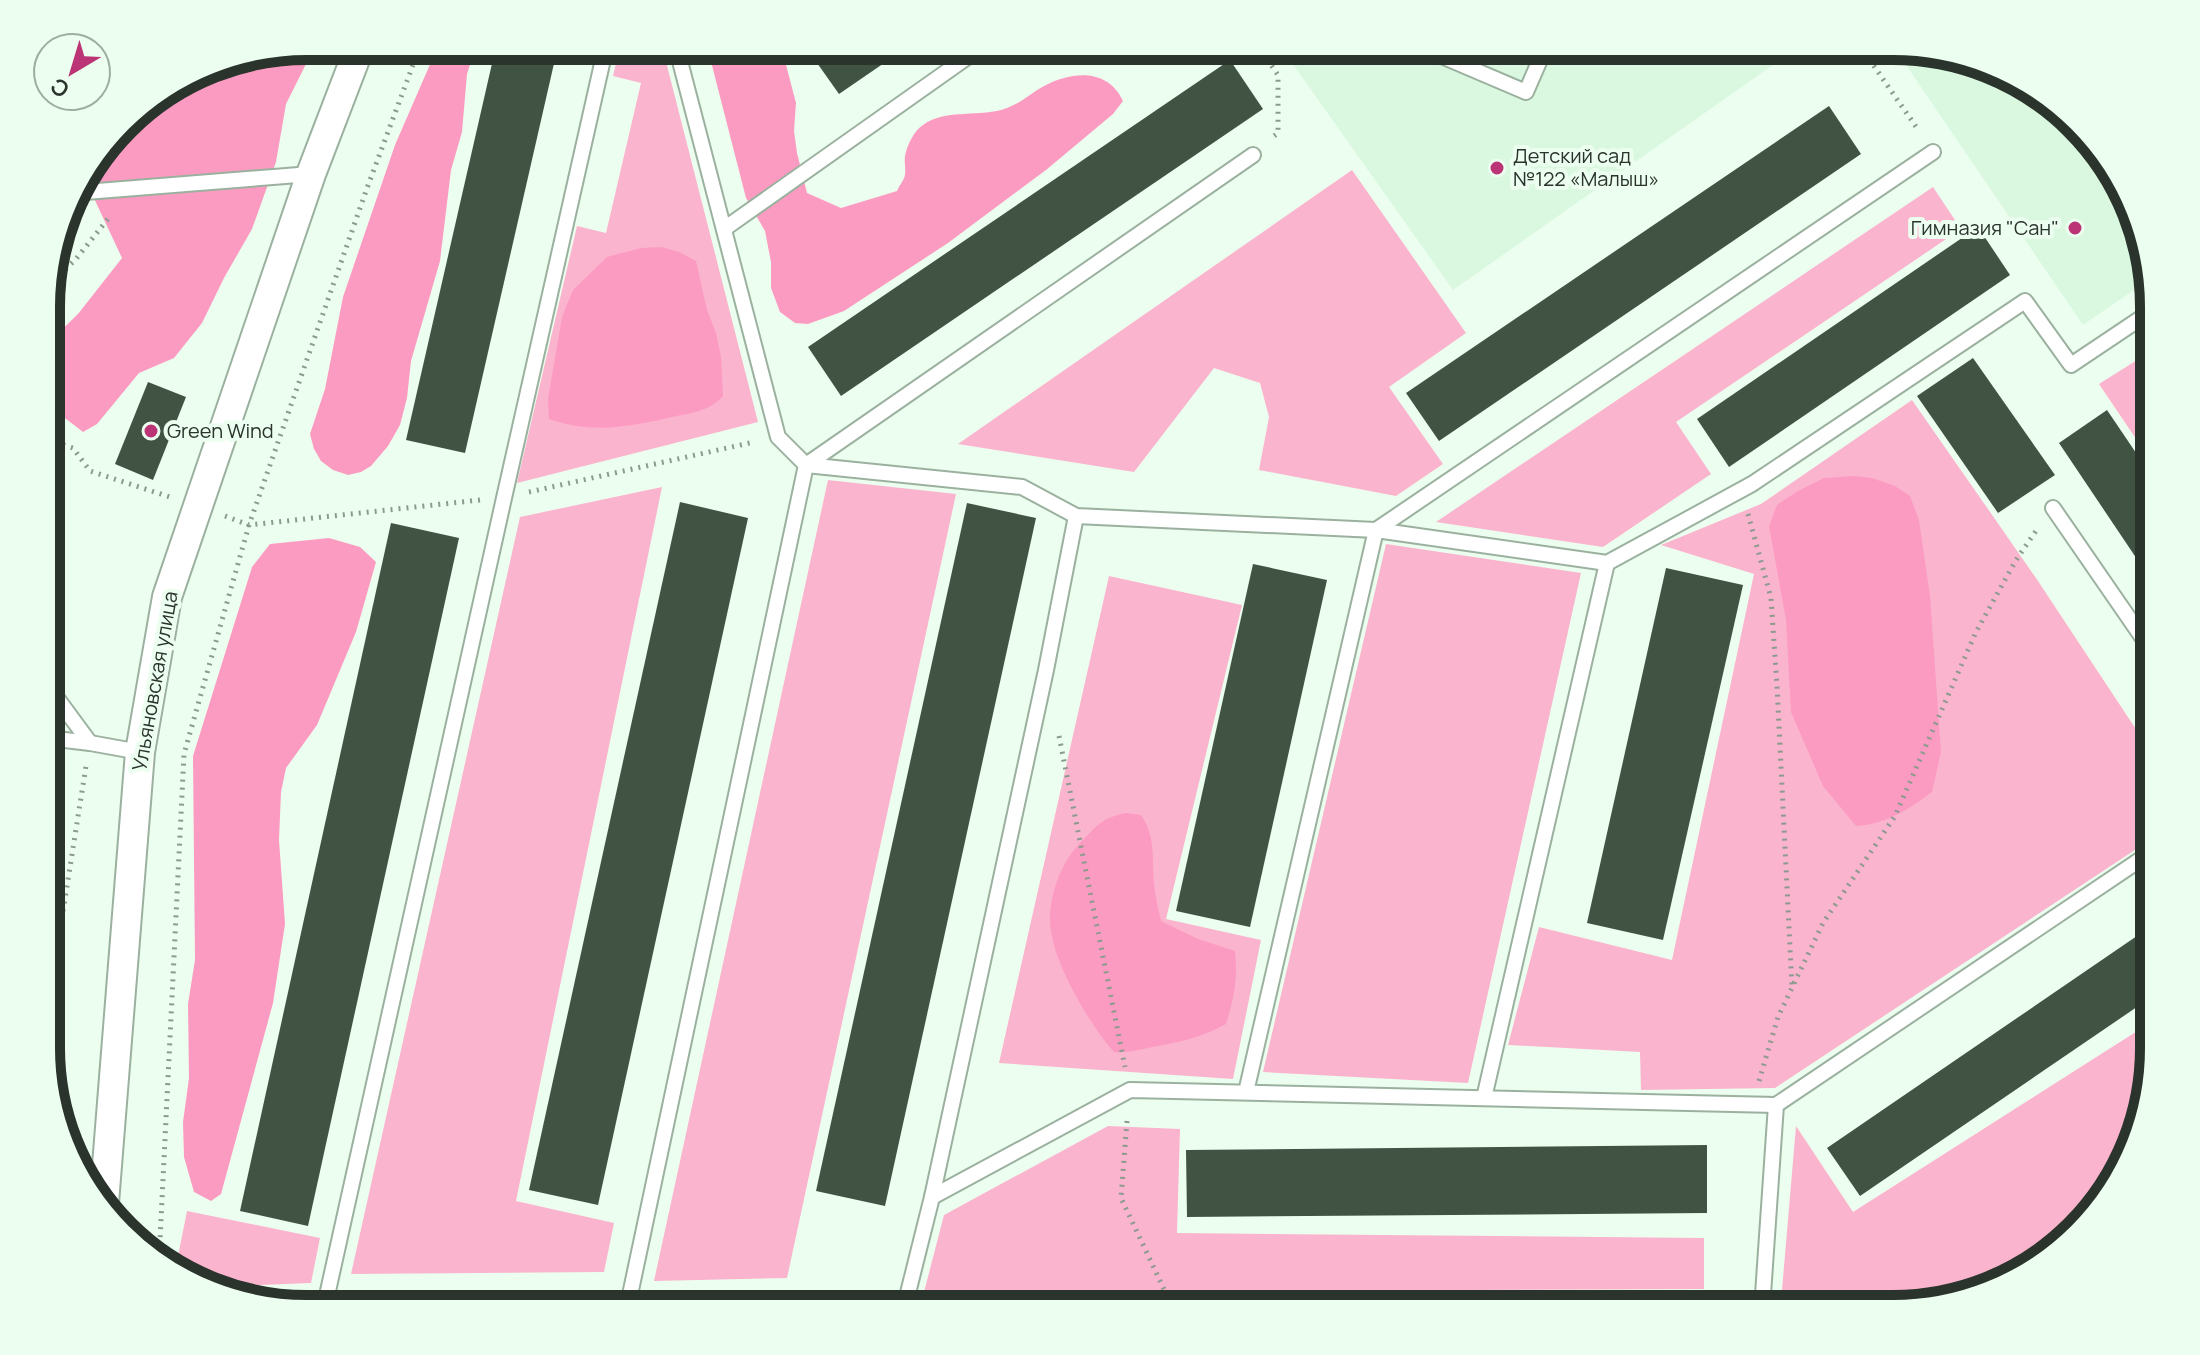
<svg xmlns="http://www.w3.org/2000/svg" width="2200" height="1355" font-family="Manrope,sans-serif">
<rect width="100%" height="100%" fill="#ecfeef"/>
<g fill="#daf8df">
<polygon points="1280,46 1800,46 1453,290"/>
<polygon points="1893,46 1961,55 2038,90 2119,176 2150,279 2083,325"/>
</g>
<g fill="#fbb4ce">
<polygon points="620,46 662,46 758,422 517,483 577,226 606,233 641,83 613,76"/>
<polygon points="1352,170 1466,333 1389,387 1443,464 1396,496 1259,470 1269,417 1260,383 1214,368 1134,472 958,444"/>
<polygon points="1933,187 1961,229 1676,422 1711,474 1603,547 1436,522"/>
<polygon points="2153,350 2153,464 2099,384"/>
<polygon points="1912,400 2036,578 2153,755 2153,838 1775,1088 1641,1090 1640,1052 1508,1045 1539,927 1672,960 1754,574 1661,545 1761,504"/>
<polygon points="828,480 956,494 787,1278 654,1281"/>
<polygon points="662,487 516,1201 614,1223 604,1272 351,1274 520,517"/>
<polygon points="1386,544 1581,573 1468,1083 1263,1072"/>
<polygon points="1109,576 1242,605 1166,919 1261,940 1233,1079 999,1063"/>
<polygon points="2153,1021 2153,1065 2110,1193 2023,1274 1969,1291 1782,1290 1796,1126 1853,1212"/>
<polygon points="1108,1126 1180,1129 1177,1233 1704,1238 1704,1289 924,1292 944,1215"/>
<polygon points="187,1211 320,1238 311,1283 209,1287 175,1271"/>
</g>
<g fill="#fc9bc1">
<polygon points="307,46 315,46 286,104 276,162 252,229 224,278 202,323 174,358 139,373 97,424 83,432 48,405 48,343 78,314 122,258 84,177 135,111 208,66"/>
<polygon points="438,46 476,46 467,74 462,132 451,170 440,261 411,361 407,398 400,425 388,446 371,466 361,472 348,475 333,470 321,461 314,449 310,434 325,389 343,297 395,145"/>
<path d="M707,46H784L786,65L796,103L794,131L797,153L807,193L841,208L897,191C899,186 904,180 905,175C906,169 904,162 905,156C907,145 914,131 923,125C946,108 981,118 1007,108C1021,103 1031,93 1044,86C1072,71 1108,68 1123,101L1113,114L1046,170L948,243L844,311L808,324L795,323L780,312L771,288V262L765,231L746,198Z"/>
<path d="M661,247L679,252L696,261L707,310L716,333L721,357L723,396C710,411 691,413 672,417C628,427 593,434 549,419L548,399L562,317L573,290L607,257L641,248Z"/>
<path d="M1855,476L1872,478L1895,486L1910,496L1919,520L1930,596L1941,752L1932,792C1908,810 1886,824 1856,826L1823,786L1791,712L1786,620L1769,526L1777,505L1798,491L1824,478Z"/>
<polygon points="329,538 360,547 376,562 356,632 317,725 286,768 281,792 279,840 285,924 273,1003 221,1194 211,1201 194,1192 184,1157 183,1122 189,1078 188,1004 195,960 193,756 252,567 270,544"/>
<path d="M1126,813L1141,815C1156,837 1152,858 1154,883C1155,896 1158,908 1161,921L1198,939L1235,951C1238,978 1234,999 1226,1024C1201,1038 1180,1042 1152,1047C1138,1050 1129,1053 1114,1052C1089,1024 1050,958 1050,920C1050,892 1062,861 1081,842C1100,823 1100,819 1126,813Z"/>
</g>
<g fill="#415444">
<polygon points="496,46 558,46 465,453 406,440"/>
<polygon points="805,46 909,46 839,94"/>
<polygon points="1501,46 1533,46 1528,57"/>
<polygon points="1230,60 1263,109 841,396 808,347"/>
<polygon points="1829,106 1861,154 1439,441 1406,393"/>
<polygon points="1978,227 2010,275 1729,467 1697,419"/>
<polygon points="1973,358 2055,475 1998,513 1917,396"/>
<polygon points="148,382 186,397 153,480 115,464"/>
<polygon points="2107,410 2153,478 2153,583 2059,443"/>
<polygon points="680,502 748,518 598,1205 529,1190"/>
<polygon points="967,503 1036,518 885,1206 816,1191"/>
<polygon points="391,523 459,538 308,1226 240,1211"/>
<polygon points="1253,564 1327,580 1250,927 1176,911"/>
<polygon points="1666,568 1743,585 1663,940 1587,923"/>
<polygon points="2153,925 2153,996 1860,1196 1827,1148"/>
<polygon points="1707,1145 1707,1213 1187,1217 1186,1150"/>
</g>
<g fill="none" stroke-linecap="round" stroke-linejoin="round">
<g stroke="#9bb19f" stroke-width="18">
<g id="service">
<polyline points="1418,46 1526,92 1546,46"/>
<polyline points="73,193 311,174"/>
<polyline points="724,229 983,46"/>
<polyline points="806,465 1022,487 1076,516 1376,530 1933,152"/>
<polyline points="806,465 1253,155"/>
<polyline points="2053,508 2153,653"/>
<polyline points="1076,516 1046,670 932,1197 1130,1090 1776,1105 2153,851"/>
<polyline points="48,686 90,743"/>
<polyline points="48,738 90,743 140,752"/>
<polyline points="1246,1092 1376,530 1607,563 1752,484 2025,301 2071,365 2153,310"/>
<polyline points="1484,1098 1607,563"/>
<polyline points="324,1309 504,498 606,46"/>
<polyline points="627,1309 806,465 778,437 676,46"/>
<polyline points="904,1309 932,1197"/>
<polyline points="1762,1309 1776,1105"/>
</g>
</g>
<g stroke="#9bb19f" stroke-width="32">
<polyline id="minor" points="104,1203 140,752 167,597 311,174 360,46"/>
</g>
<g stroke="#8c9a8f" stroke-width="5" stroke-dasharray="2 6" stroke-linecap="butt">
<polyline points="1258,46 1278,75 1278,133 1270,139"/>
<polyline points="1860,46 1919,131"/>
<polyline points="48,286 76,259 111,215"/>
<polyline points="48,440 73,448 90,471 170,497"/>
<polyline points="529,492 754,442"/>
<polyline points="1748,514 1771,598 1777,686 1792,988"/>
<polyline points="225,516 249,525 480,500"/>
<polyline points="1059,736 1125,1067"/>
<polyline points="48,1006 86,766"/>
<polyline points="1759,1081 1778,1017 1823,923 1895,816 1976,632 2016,560 2038,528"/>
<polyline points="1127,1121 1121,1198 1169,1300 1169,1309"/>
<polyline points="159,1261 184,754 249,525 366,191 420,46"/>
<polyline points="2006,1279 2084,1217"/>
<polyline points="233,1297 300,1298"/>
<polyline points="350,1298 604,1298"/>
<polyline points="654,1298 880,1299"/>
<polyline points="930,1299 1740,1301"/>
<polyline points="1786,1301 1933,1301"/>
</g>
<use href="#service" stroke="#fff" stroke-width="14"/>
<use href="#minor" stroke="#fff" stroke-width="28"/>
</g>
<g fill="#bb3475" stroke="#ecfeef" stroke-width="3">
<circle cx="1497" cy="168" r="8"/>
<circle cx="2075" cy="228" r="8"/>
<circle cx="151" cy="431" r="8"/>
</g>
<g text-anchor="middle" stroke-width="8" stroke-linejoin="round" paint-order="stroke">
<g font-size="20" fill="#2a332c" stroke="#ecfeef" text-anchor="start">
<text x="1513" y="163">Детский сад<tspan x="1513" dy="23">№122 «Малыш»</tspan></text>
<text x="2059" y="235" text-anchor="end">Гимназия "Сан"</text>
<text x="167" y="438">Green Wind</text>
</g>
<g font-size="20" fill="#2a332c" stroke="#ecfeef">
<text transform="translate(155 681) rotate(-80)" y="7">Ульяновская улица</text>
</g>
</g>
<path d="M0 0H2200V1355H0ZM307 60H1893A247 247 0 0 1 2140 307V1048A247 247 0 0 1 1893 1295H307A247 247 0 0 1 60 1048V307A247 247 0 0 1 307 60Z" fill="#ecfeef" fill-rule="evenodd"/>
<path fill="none" stroke="#2a332c" stroke-width="10" d="M307 60H1893A247 247 0 0 1 2140 307V1048A247 247 0 0 1 1893 1295H307A247 247 0 0 1 60 1048V307A247 247 0 0 1 307 60Z"/>
<g transform="translate(72 72) rotate(218)"><circle r="38" fill="#ecfeef" stroke="#9eada1" stroke-width="2"/>
<path d="M0-6L14 30L0 20L-14 30Z" fill="#bb3475"/>
<text y="-12" font-size="22" font-weight="bold" text-anchor="middle" fill="#2a332c">С</text>
</g>
</svg>
